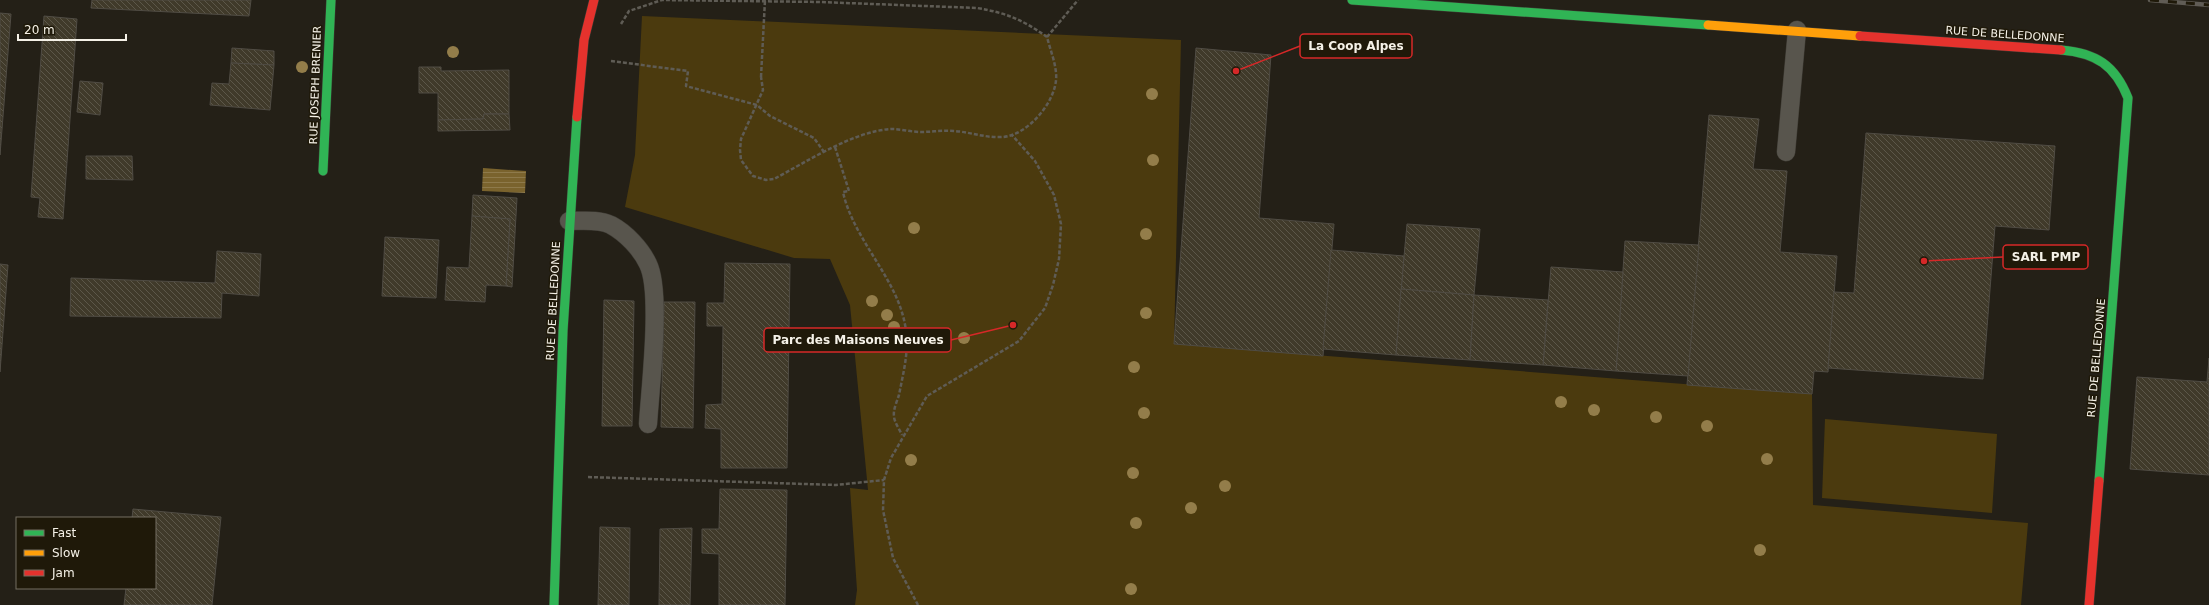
<svg xmlns="http://www.w3.org/2000/svg" width="2209" height="605" font-family="'DejaVu Sans',sans-serif">
<defs>
<pattern id="water-rules" width="6" height="5" patternUnits="userSpaceOnUse"><rect width="6" height="5" fill="#7a632d"/><path d="M0 2.5h6" fill="none" stroke="#8e7a4b"/></pattern>
<pattern id="building-back-hatch" width="6" height="6" patternUnits="userSpaceOnUse"><rect width="6" height="6" fill="#403a2a"/><path d="M-1 5l2 2M0 0l6 6M5-1l2 2" fill="none" stroke="#5c5749"/></pattern>
</defs>
<rect width="100%" height="100%" fill="#242017"/>
<g fill="#4b3a0e">
<polygon points="642,16 1181,40 1174,344 1812,394 1813,505 2028,523 2021,605 855,605 857,590 850,488 868,490 850,305 830,259 794,258 625,207 635,155"/>
<polygon points="1825,419 1997,434 1992,513 1822,498"/>
</g>
<polygon fill="url(#water-rules)" points="483,168 526,171 525,193 482,191"/>
<g fill="url(#building-back-hatch)" stroke="#504c44">
<polygon points="92,0 251,0 249,16 91,8"/>
<polygon points="0,13 11,14 0,155"/>
<polygon points="44,16 77,19 63,219 38,217 40,198 31,197"/>
<polygon points="232,48 274,51 274,65 231,63"/>
<polygon points="1196,48 1271,55 1259,218 1334,224 1323,356 1174,344"/>
<polygon points="231,63 274,65 270,110 210,105 212,83 229,84"/>
<polygon points="419,67 441,67 441,71 509,70 509,114 484,114 483,119 438,120 438,93 419,93"/>
<polygon points="80,81 103,83 100,115 77,112"/>
<polygon points="484,114 509,114 510,130 438,131 438,120 483,119"/>
<polygon points="1709,115 1759,119 1753,169 1787,171 1780,252 1837,256 1828,372 1814,371 1812,394 1687,385"/>
<polygon points="1866,133 2055,146 2049,230 1995,226 1983,379 1828,368 1834,292 1854,293"/>
<polygon points="86,156 132,156 133,180 86,179"/>
<polygon points="473,195 517,198 512,287 506,286 510,219 472,216"/>
<polygon points="472,216 510,219 506,286 486,285 485,302 445,300 447,267 469,268"/>
<polygon points="1407,224 1480,229 1474,295 1401,289"/>
<polygon points="385,237 439,240 436,298 382,296"/>
<polygon points="1625,241 1699,245 1688,376 1616,371"/>
<polygon points="1331,250 1404,256 1396,355 1323,349"/>
<polygon points="217,251 261,254 259,296 222,293 221,318 70,316 71,278 215,283"/>
<polygon points="725,263 790,264 787,468 721,468 721,429 705,428 706,405 722,404 723,326 707,326 707,303 724,303"/>
<polygon points="0,264 8,265 0,372"/>
<polygon points="1551,267 1623,272 1616,371 1543,365"/>
<polygon points="1401,289 1474,295 1470,360 1396,355"/>
<polygon points="1474,295 1548,300 1543,365 1470,360"/>
<polygon points="604,300 634,301 632,426 602,426"/>
<polygon points="664,302 695,302 693,428 661,427"/>
<polygon points="2209,358 2209,475 2130,469 2137,377 2207,382"/>
<polygon points="720,489 787,490 785,605 719,605 719,554 702,553 702,529 719,529"/>
<polygon points="133,509 221,517 212,605 124,605 126,588 155,588 155,518 132,518"/>
<polygon points="600,527 630,528 629,605 598,605"/>
<polygon points="692,528 690,605 659,605 660,529"/>
</g>
<g fill="none" stroke-linecap="round" stroke-linejoin="round">
<g stroke="#3f3c35" stroke-width="19">
<g id="lane">
<polyline points="1786,152 1797,30"/>
<path d="M569,221C583,221 599,219 611,225C626,233 641,249 648,264C662,292 650,390 648,424"/>
</g>
</g>
<g stroke="#3f3c35" stroke-width="10">
<g id="fast">
<polyline points="1352,0 1708,25"/>
<path d="M2061,50C2096,53 2115,65 2128,98L2099,481"/>
<polyline points="323,171 331,0"/>
<polyline points="554,605 563,331 577,117"/>
</g>
</g>
<g stroke="#3f3c35" stroke-width="10">
<polyline id="slow" points="1708,25 1860,36"/>
</g>
<g stroke="#3f3c35" stroke-width="10">
<g id="jam">
<polyline points="1860,36 2061,50"/>
<polyline points="577,117 584,40 594,0"/>
<polyline points="2089,605 2099,481"/>
</g>
</g>
<g stroke="#5f5c55" stroke-width="2.5" stroke-dasharray="4 2" stroke-linecap="butt">
<path d="M621,24L629,11L662,0L820,2L977,8C1007,13 1023,20 1047,37C1050,49 1055,61 1056,73C1059,99 1028,136 1002,137C985,138 970,132 954,131C943,130 932,132 921,132C911,132 901,129 891,129C854,131 806,162 774,179L766,180L753,176L741,160L740,150L741,139L763,90L761,77"/>
<polyline points="1047,37 1078,0"/>
<polyline points="611,61 688,71 686,86 757,105 770,116 814,138 824,152"/>
<path d="M835,147L849,191L843,192C854,242 900,280 906,331C909,352 903,374 899,395C897,401 893,410 894,416C894,422 900,430 902,435"/>
<polyline points="588,477 836,485 884,480"/>
<polyline points="918,605 893,558 883,510 884,480 891,458 927,396 1019,341 1045,308 1053,285 1059,259 1061,224 1054,195 1035,161 1012,135"/>
</g>
<use href="#lane" stroke="#58554d" stroke-width="18"/>
<use href="#fast" stroke="#30b455" stroke-width="9"/>
<use href="#slow" stroke="#ff9f0a" stroke-width="9"/>
<use href="#jam" stroke="#e5322d" stroke-width="9"/>
<g stroke="#605c55" stroke-width="4.5">
<polyline id="rail" points="2150,0 2209,5"/>
</g>
<use href="#rail" stroke="#1f1909" stroke-width="3" stroke-dasharray="9" stroke-linecap="butt"/>
<polyline stroke="#5f5c55" stroke-width="2.5" stroke-dasharray="4 2" stroke-linecap="butt" points="761,77 765,0"/>
</g>
<g fill="#937d4a">
<circle cx="453" cy="52" r="6"/>
<circle cx="302" cy="67" r="6"/>
<circle cx="1152" cy="94" r="6"/>
<circle cx="1153" cy="160" r="6"/>
<circle cx="914" cy="228" r="6"/>
<circle cx="1146" cy="234" r="6"/>
<circle cx="872" cy="301" r="6"/>
<circle cx="1146" cy="313" r="6"/>
<circle cx="887" cy="315" r="6"/>
<circle cx="894" cy="327" r="6"/>
<circle cx="964" cy="338" r="6"/>
<circle cx="1134" cy="367" r="6"/>
<circle cx="1561" cy="402" r="6"/>
<circle cx="1594" cy="410" r="6"/>
<circle cx="1144" cy="413" r="6"/>
<circle cx="1656" cy="417" r="6"/>
<circle cx="1707" cy="426" r="6"/>
<circle cx="1767" cy="459" r="6"/>
<circle cx="911" cy="460" r="6"/>
<circle cx="1133" cy="473" r="6"/>
<circle cx="1225" cy="486" r="6"/>
<circle cx="1191" cy="508" r="6"/>
<circle cx="1136" cy="523" r="6"/>
<circle cx="1760" cy="550" r="6"/>
<circle cx="1131" cy="589" r="6"/>
</g>
<g text-anchor="middle" stroke-width="3" stroke-linejoin="round" paint-order="stroke">
<g font-size="11" fill="#f5f1e7" stroke="#1f1909">
<text transform="translate(2005 34) rotate(4)" y="4">RUE DE BELLEDONNE</text>
<text transform="translate(315 85) rotate(-88)" y="4">RUE JOSEPH BRENIER</text>
<text transform="translate(553 301) rotate(-87)" y="4">RUE DE BELLEDONNE</text>
<text transform="translate(2096 358) rotate(-85)" y="4">RUE DE BELLEDONNE</text>
</g>
</g>
<path fill="none" stroke="#d62828" stroke-width="1.5" d="M1236 71L1300 46M1924 261L2003 257M1013 325L951 340"/>
<g fill="#d62828" stroke="#1f1909" stroke-width="1.5">
<circle cx="1236" cy="71" r="4"/>
<circle cx="1924" cy="261" r="4"/>
<circle cx="1013" cy="325" r="4"/>
</g>
<g fill="#1f1909" stroke="#d62828" stroke-width="1.5">
<rect x="1300" y="34" width="112" height="24" rx="4"/>
<rect x="2003" y="245" width="85" height="24" rx="4"/>
<rect x="764" y="328" width="187" height="24" rx="4"/>
</g>
<g font-size="12" text-anchor="middle" font-weight="bold" fill="#f5f1e7">
<text x="1356" y="50">La Coop Alpes</text>
<text x="2046" y="261">SARL PMP</text>
<text x="858" y="344">Parc des Maisons Neuves</text>
</g>
<rect x="16" y="517" width="140" height="72" fill="#1f1909" stroke="#756f62"/>
<rect x="24" y="530" width="20" height="6" fill="#30b455" stroke="#756f62"/>
<text x="52" y="537" font-size="12" fill="#f5f1e7">Fast</text>
<rect x="24" y="550" width="20" height="6" fill="#ff9f0a" stroke="#756f62"/>
<text x="52" y="557" font-size="12" fill="#f5f1e7">Slow</text>
<rect x="24" y="570" width="20" height="6" fill="#e5322d" stroke="#756f62"/>
<text x="52" y="577" font-size="12" fill="#f5f1e7">Jam</text>
<path d="M18 34v6h108v-6" fill="none" stroke="#f5f1e7" stroke-width="2"/>
<text x="24" y="34" font-size="12" fill="#f5f1e7" stroke="#1f1909" stroke-width="3" paint-order="stroke">20 m</text>
</svg>
